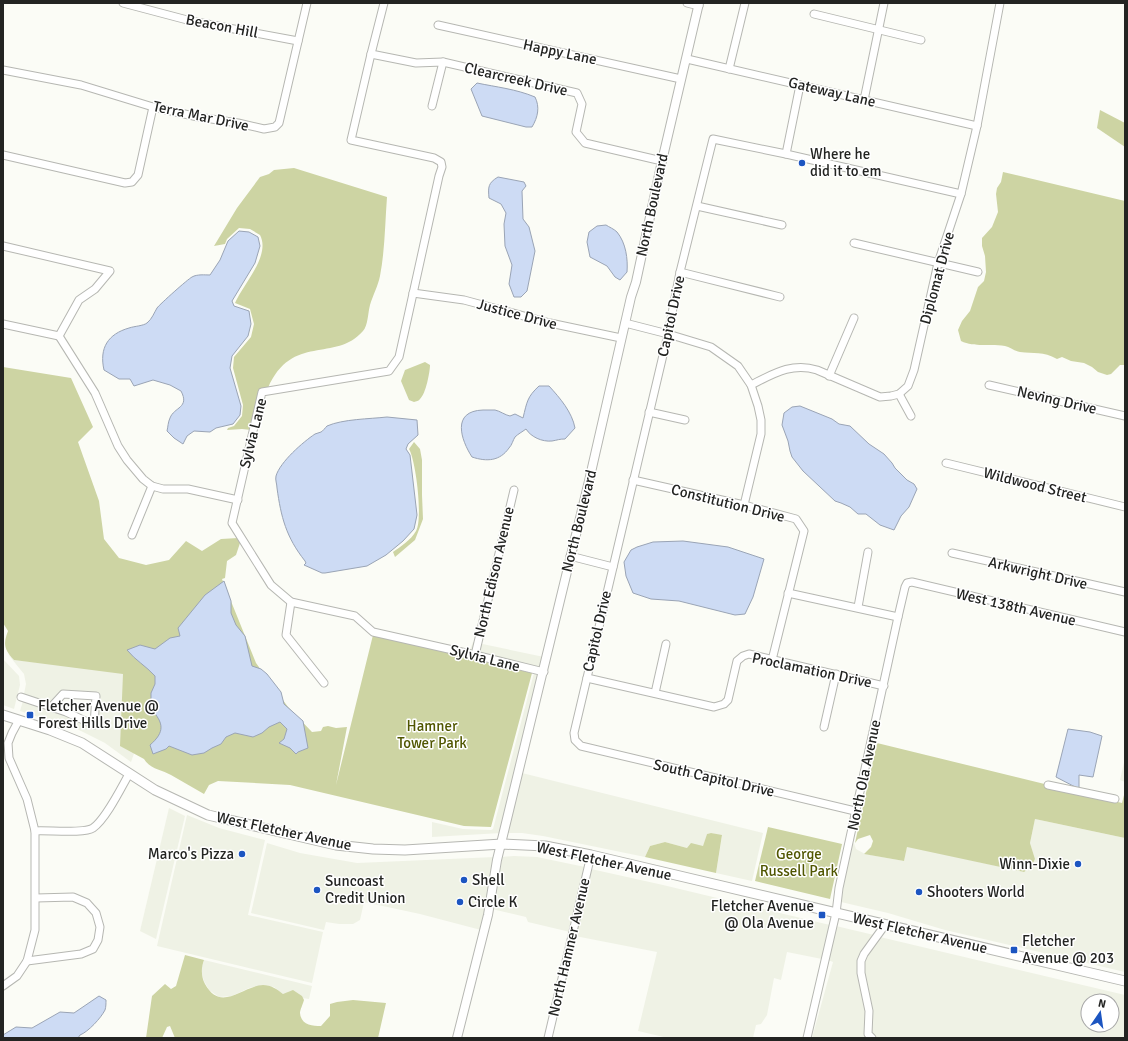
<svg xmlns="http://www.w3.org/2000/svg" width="1128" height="1041" font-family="Signika,sans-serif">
<rect width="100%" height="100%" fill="#fbfcf6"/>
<g fill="#eff2e5" fill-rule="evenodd">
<polygon points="473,642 544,657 542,669 470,650"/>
<polygon points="7,653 14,660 81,667 118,667 127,679 136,748 131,762 105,743 79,730 20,711 23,701 65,715 93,728 99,697 61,692 50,703 24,694 26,684 24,674"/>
<polygon points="3,659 19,676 20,685 14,709 3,705"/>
<polygon points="534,673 540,675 501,833 432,837 432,822 463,829 491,830 493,829"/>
<polygon points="1125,758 1125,782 1120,780"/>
<polygon points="522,773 763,833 752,881 716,873 722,836 711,833 707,834 703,847 687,848 665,842 650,846 645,857 543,836 522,833 507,833"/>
<polygon points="169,808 185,816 156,939 140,931"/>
<polygon points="187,815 219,828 265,840 248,915 323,932 312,983 157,946"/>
<polygon points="1035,819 1125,838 1125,972 945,930 888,913 841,902 851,846 854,843 856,849 865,854 904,861 907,846 1024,872 1035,859 1030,843"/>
<polygon points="267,843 300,853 357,863 495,857 481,930 420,914 364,902 360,920 353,924 339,924 326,922 324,930 251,913"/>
<polygon points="514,856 537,857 585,867 570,932 528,922 526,917 492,909 501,857"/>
<polygon points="591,869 663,885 830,925 822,959 787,952 781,980 774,978 767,1015 761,1024 756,1025 753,1038 668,1038 638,1031 657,952 575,936"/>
<polygon points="836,926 874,935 861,953 867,1038 812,1038 833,962 828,960"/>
<path d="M880,937L1125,995V1038H877L871,1033L872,1010L863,972L864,962L867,956ZM1088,1001H1112V1025H1088Z"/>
<polygon points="204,960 312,986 309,999 302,998 301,996 283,994 274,987 264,985 249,988 232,996 219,997 209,990 204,981 202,974 202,966"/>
</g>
<g fill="#cdd4a3">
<polygon points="1100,110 1125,123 1125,147 1097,128"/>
<path d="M294,168L387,197C385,223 385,250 380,276C378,286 373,295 370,305C368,312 368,326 363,331C335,363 292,333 268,388L262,389L251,430L242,429L227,430L228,428L234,426L242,416L243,405L233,368L234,357L251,337L254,324L250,309L235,303C243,284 271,256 260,235L250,229L239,228L227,239L225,244L214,246L237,208L260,177L269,174L274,170Z"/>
<path d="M1003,172L1125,201V365H1120L1111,374L1107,375L1098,372L1092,367L1084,363L1071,361L1062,357L1057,359C1043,351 1034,354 1020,352C1014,351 1010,347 1005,346C990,343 975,348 961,341L958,330L962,321L970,311L978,287L984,281L986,272L985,256L982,246V238L992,227L998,212L996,194L997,188L1001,182Z"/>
<path d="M425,362L430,365C430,371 426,394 420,399C419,401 416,401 414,402L409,400L401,381L405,370Z"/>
<path d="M3,367L71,378L93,427L78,442L99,501L104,539L119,558L146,565L169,560L186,541L202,551L221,539L238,538L240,543L236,555L227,561L225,578L222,579L256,663L288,707L312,732L321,731L323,727L328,726L336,728L347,727L336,785L373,635L532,673L491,827L464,826L290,785L218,781L209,785L204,794C193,788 182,781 171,775C162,770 150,769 144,759L120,746L123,674L14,660C4,649 3,644 8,631L3,623Z"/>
<path d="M414,442L420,449L422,460V495L423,519L415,540L395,557L393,552C400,547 411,540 416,531C423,519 416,461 409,449Z"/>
<polygon points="877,743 1122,803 1125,791 1125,838 1035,819 1030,843 1035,859 1031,867 1024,872 907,847 904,861 864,854 871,847 873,841 870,835 858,839 855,843"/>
<polygon points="768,827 842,844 830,899 755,881"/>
<polygon points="711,833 722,835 716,873 645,857 650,846 665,842 687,848 691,843 703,846 707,834"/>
<path d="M185,955L204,960C201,968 201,976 205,984C221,1013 242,986 263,985C271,985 277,989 283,994L293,990L302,996L304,1000C303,1004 300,1010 300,1013C301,1025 312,1026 321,1026L330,1016V1004L337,1002L353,1000L386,1003L378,1038H175L170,1026L167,1027L162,1038H146L152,996L165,984L171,989L176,986Z"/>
</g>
<g fill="#cddbf4" stroke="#9aa4b5">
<path d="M477,83C496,87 516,89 535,97C540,107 538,117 532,127H526L482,116L471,89Z"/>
<path d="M498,177L524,182L526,186L522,191L523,219L529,227L535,251L527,291L521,297H514L509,284L512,265L505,246L504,224L506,213L501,204L489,198C488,187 488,183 498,177Z"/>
<path d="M606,225C609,227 614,229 617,232C626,243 628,259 627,272L620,280L615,277L607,266L590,257L587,242L589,232L597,226Z"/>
<path d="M239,231L249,232L258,237L260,246L255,263L232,301L234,306L249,311L251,324L248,336L232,356L230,368L241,406L240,415L233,424L216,428L210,432L194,431L187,436L183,444L174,438L167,431C168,427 168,422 170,418C174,407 190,408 181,391L170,385L153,380L134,386L130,379H119L104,370C99,348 108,334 129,328C135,326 143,326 147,323C152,319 154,313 157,308C160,304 188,279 192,277C197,274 205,275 210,275L220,260L228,241Z"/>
<path d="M539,386H549C560,398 572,412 575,428L565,439C559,439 558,440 552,441C542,442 531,437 526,429C522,432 518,434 515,437C513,440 512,445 509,448C500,461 487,462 472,457C461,440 451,411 483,410C487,410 491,410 495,410C500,411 505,415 510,416L515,414L523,418C527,402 527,397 539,386Z"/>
<polygon points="800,406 832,419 839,424 850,426 869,444 884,454 892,463 895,468 907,480 914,484 917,489 909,507 901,516 894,530 880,525 866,514 858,514 850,507 841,503 835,501 803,471 792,457 790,451 788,441 782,425 784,413 792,407"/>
<path d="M387,417L417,420L418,435L408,444L406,449L410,455L417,515L414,529L403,541L386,555L367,566L325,573H322L304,565L306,563L305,561C286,537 281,517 277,488C277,484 275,480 276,476C280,462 303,442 315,434C317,433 319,433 321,432C323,431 325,428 327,426C343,419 369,419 387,417Z"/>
<polygon points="683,541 728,547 764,559 753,597 745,614 735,615 679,601 651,599 633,593 626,576 624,562 631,550 637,547 653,542"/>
<path d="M224,581L231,601V613L236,625L245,636L252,666L261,669L267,674L281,692L284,704L303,721L308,748L298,752L296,754L290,748L279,743L284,739L287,729L280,722L269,727L262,733L253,737L235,733L226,737L221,744L212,748L204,753L192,755L169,746L166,749L153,754L150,745C165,732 164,723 151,709V693L155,684V676C146,666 135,660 127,650L140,645L155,649L170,638L180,636L178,628L205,595Z"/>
<polygon points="1068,729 1090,732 1102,736 1093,777 1079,775 1079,789 1056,777"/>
<path d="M99,996L106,1000C106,1003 106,1007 105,1010C101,1018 88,1032 80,1035L78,1038H3V1035L16,1027L32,1028L60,1012L74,1013Z"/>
</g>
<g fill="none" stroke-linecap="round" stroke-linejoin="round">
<g stroke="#b6b7b2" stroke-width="9">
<g id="minor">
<polyline points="123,3 191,21 298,41"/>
<polyline points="384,3 371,54 351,140 434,158 441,162 442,167 439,176 399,357 389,371 262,392 232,523 271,585 291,602 355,616 373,632 475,655 544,672"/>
<polyline points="687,3 699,6"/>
<polyline points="814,14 921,40"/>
<polyline points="438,25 681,79"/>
<polyline points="371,54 416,63 443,62 577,93 582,104 576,132 585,143 662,161"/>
<polyline points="687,59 977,126"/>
<polyline points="729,69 745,3"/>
<polyline points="3,70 81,85 153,107 198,117 238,123 264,129 275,127 279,123 307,3"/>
<polyline points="864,100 884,3"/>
<polyline points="432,106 443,62"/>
<polyline points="786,154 800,85"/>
<polyline points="3,155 125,183 132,182 138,175 153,107"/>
<polyline points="697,206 782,225"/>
<polyline points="854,243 978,272"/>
<polyline points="3,246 110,271 95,289 79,300 59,336"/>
<polyline points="680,272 780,297"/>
<polyline points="413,293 464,300 550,323 621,338"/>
<polyline points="625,323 668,334 711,347 738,366 751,385 758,406 761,420 761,434 744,505"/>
<polyline points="3,324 59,336"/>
<polyline points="59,336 95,393 118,446 127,460 143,479 152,486 163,489 188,489 238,500"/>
<polyline points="829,376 854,318"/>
<path d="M751,385C773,374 792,362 817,370L880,397L891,396L899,394L908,386L914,370L938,263L961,194L977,126L1000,3"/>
<polyline points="989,385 1125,416"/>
<polyline points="899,394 911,416"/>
<polyline points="649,412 685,420"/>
<polyline points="946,463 1125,507"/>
<polyline points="633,480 744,505 796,519 804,531 772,660"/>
<polyline points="132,535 152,486"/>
<polyline points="952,553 1125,592"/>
<polyline points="570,556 613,567"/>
<polyline points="788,593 898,617"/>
<polyline points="291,602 286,635 324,683"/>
<polyline points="858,607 868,552"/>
<polyline points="475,655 514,490"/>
<polyline points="587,678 714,707 724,704 728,700 737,661 743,656 749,654 884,686"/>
<polyline points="655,693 666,644"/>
<polyline points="21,697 66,712 94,725 96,696 63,694 51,707"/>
<polyline points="824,727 836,674"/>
<polyline points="1048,785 1115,799"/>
<polyline points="855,811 581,746 575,740 574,733 668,334 680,272 713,139 786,154 961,194"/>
<path d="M35,831C48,830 84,834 93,828C106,819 121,788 129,774"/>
<polyline points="27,961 81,954 93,949 98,940 100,927 96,913 87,903 73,897 36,898"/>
<polyline points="3,986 17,976 27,961 35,930 35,831 27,799 9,758 8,743 12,733 19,720"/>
<polyline points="548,1038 591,855"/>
<polyline points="807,1038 836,913 839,888 898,617 905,587 907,583 912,582 1125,632"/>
<polyline points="872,1038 868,1034 869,1011 861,973 861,961 864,954 885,925"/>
</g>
</g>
<g stroke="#b6b7b2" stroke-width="10">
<polyline id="tertiary" points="457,1038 488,915 497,860 589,481 631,297 636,282 662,161 699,3"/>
</g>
<g stroke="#b6b7b2" stroke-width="11">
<polyline id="secondary" points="3,715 50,730 82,743 155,790 208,815 336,845 373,849 405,850 502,844 545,846 591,855 1125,981"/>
</g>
<use href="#minor" stroke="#fff" stroke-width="7"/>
<use href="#tertiary" stroke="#fff" stroke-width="8"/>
<use href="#secondary" stroke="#fff" stroke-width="9"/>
</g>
<g fill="#1c55c1" stroke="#fff" stroke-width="1.5">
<circle cx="802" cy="163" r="4"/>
<rect x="26" y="711" width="8" height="8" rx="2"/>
<circle cx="242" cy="854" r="4"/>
<circle cx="1078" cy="864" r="4"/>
<circle cx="464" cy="880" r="4"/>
<circle cx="317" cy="890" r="4"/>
<circle cx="919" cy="892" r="4"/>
<circle cx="460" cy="902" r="4"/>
<rect x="818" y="911" width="8" height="8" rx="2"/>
<rect x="1010" y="946" width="8" height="8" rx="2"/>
</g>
<g text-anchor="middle" stroke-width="3" stroke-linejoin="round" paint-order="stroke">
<g font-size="15" fill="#232422" stroke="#fff">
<text transform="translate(222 26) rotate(11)" y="5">Beacon Hill</text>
<text transform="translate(560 52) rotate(12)" y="5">Happy Lane</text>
<text transform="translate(516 79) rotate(13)" y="5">Clearcreek Drive</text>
<text transform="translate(832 92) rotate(13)" y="5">Gateway Lane</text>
<text transform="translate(201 116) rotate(12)" y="5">Terra Mar Drive</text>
<text transform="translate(652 205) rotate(-78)" y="5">North Boulevard</text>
<text transform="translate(937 278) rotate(-75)" y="5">Diplomat Drive</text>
<text transform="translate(517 314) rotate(15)" y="5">Justice Drive</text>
<text transform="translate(671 316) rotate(-78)" y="5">Capitol Drive</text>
<text transform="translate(1057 400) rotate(13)" y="5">Neving Drive</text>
<text transform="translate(253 433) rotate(-76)" y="5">Sylvia Lane</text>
<text transform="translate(1035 485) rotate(14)" y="5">Wildwood Street</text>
<text transform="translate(728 503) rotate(14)" y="5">Constitution Drive</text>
<text transform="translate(579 521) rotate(-76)" y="5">North Boulevard</text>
<text transform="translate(494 572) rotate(-77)" y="5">North Edison Avenue</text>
<text transform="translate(1038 573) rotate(13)" y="5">Arkwright Drive</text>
<text transform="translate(1016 607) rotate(13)" y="5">West 138th Avenue</text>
<text transform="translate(597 631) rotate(-77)" y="5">Capitol Drive</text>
<text transform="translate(485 658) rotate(14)" y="5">Sylvia Lane</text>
<text transform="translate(812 670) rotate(12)" y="5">Proclamation Drive</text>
<text transform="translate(864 775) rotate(-78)" y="5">North Ola Avenue</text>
<text transform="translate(714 778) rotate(13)" y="5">South Capitol Drive</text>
<text transform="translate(284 831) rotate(12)" y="5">West Fletcher Avenue</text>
<text transform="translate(604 861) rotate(12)" y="5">West Fletcher Avenue</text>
<text transform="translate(920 933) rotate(13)" y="5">West Fletcher Avenue</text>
<text transform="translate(569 947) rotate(-77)" y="5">North Hamner Avenue</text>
</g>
<g font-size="15" fill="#232422" stroke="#fff" text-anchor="start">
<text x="810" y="159">Where he<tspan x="810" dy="17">did it to em</tspan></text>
<text x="38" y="711">Fletcher Avenue @<tspan x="38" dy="17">Forest Hills Drive</tspan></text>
<text x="234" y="859" text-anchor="end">Marco's Pizza</text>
<text x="1070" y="869" text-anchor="end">Winn-Dixie</text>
<text x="472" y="885">Shell</text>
<text x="325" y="886">Suncoast<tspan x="325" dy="17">Credit Union</tspan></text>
<text x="927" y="897">Shooters World</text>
<text x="468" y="907">Circle K</text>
<text x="814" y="911" text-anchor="end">Fletcher Avenue<tspan x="814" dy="17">@ Ola Avenue</tspan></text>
<text x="1022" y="946">Fletcher<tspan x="1022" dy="17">Avenue @ 203</tspan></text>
</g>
<g font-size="15" fill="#505600" stroke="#fff">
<text x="432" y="731">Hamner<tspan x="432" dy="17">Tower Park</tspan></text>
<text x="799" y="859">George<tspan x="799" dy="17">Russell Park</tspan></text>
</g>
</g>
<rect width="1128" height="1041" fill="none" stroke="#232422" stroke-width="8"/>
<g transform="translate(1100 1013) rotate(13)"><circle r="19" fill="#ffffff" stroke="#a7a7a7"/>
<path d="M0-3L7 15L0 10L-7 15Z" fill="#1c55c1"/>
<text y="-6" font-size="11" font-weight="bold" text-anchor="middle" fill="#232422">N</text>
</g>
</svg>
